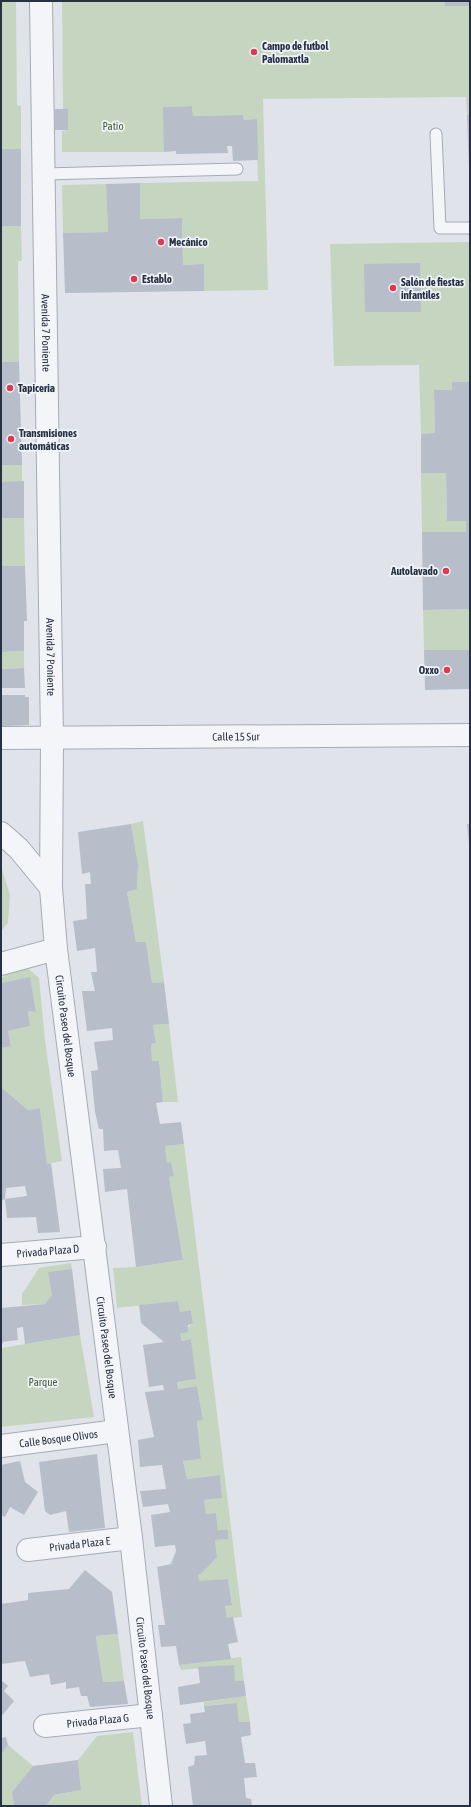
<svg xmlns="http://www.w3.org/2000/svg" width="471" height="1807" font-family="'Asap Condensed',sans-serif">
<rect width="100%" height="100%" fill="#e0e4ea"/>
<g fill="#c6d5c0">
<polygon points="1,1 16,1 17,105 21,106 21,149 1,149"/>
<polygon points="62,1 445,1 445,6 470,6 470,115 467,115 466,97 263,99 268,290 204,291 204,264 183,265 182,218 140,219 140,183 258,181 256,120 244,120 243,115 193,116 192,106 164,107 164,152 62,152 62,131 68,130 68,109 63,109"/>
<polygon points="106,184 108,232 63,233 62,185"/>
<polygon points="1,226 21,226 22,261 18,261 19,362 1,362"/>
<polygon points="470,242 470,382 452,382 452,390 434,390 435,433 421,434 419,365 334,366 330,244"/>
<rect x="1" y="465" width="21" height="17"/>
<polygon points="421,473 446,473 447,521 466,521 466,532 422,532"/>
<polygon points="1,518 24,518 25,566 1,566"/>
<polygon points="470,609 470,650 424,650 423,610"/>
<polygon points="24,651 24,668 1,669 1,652"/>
<polygon points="143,821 164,982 152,983 146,942 136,942 127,892 137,888 138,864 131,824"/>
<polygon points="1,866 10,895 8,923 1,931"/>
<polygon points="24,965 39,978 45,1040 62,1161 47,1164 40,1108 28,1110 2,1088 1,1048 11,1046 8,1031 30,1026 28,1011 36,1012 30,978 1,983 1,978"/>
<polygon points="169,1024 178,1102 163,1102 159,1061 152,1061 151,1044 156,1043 153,1025"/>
<polygon points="184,1144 242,1617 227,1618 225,1606 232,1604 228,1579 199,1583 198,1574 201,1574 217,1557 215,1540 228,1539 218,1530 216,1513 206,1514 204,1500 222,1498 220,1475 187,1479 183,1461 201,1459 197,1421 203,1420 197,1386 178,1389 177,1382 195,1379 191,1339 182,1341 180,1334 188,1332 188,1327 193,1324 191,1310 180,1312 178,1301 117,1308 113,1268 136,1267 183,1260 169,1177 174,1176 171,1162 167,1163 165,1146"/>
<polygon points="71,1263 72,1269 48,1272 52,1295 45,1304 22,1305 22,1294 39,1268"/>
<polygon points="80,1335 94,1417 1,1427 1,1348"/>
<polygon points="118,1634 124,1681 103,1682 96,1636"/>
<polygon points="241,1657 244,1681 235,1681 233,1665 181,1670 179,1665"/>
<polygon points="246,1696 250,1722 239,1722 237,1703 204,1706 204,1702"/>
<polygon points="133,1732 142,1806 46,1806 54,1795 81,1790 78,1760 97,1736"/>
<polygon points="8,1745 33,1766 12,1792 14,1806 1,1806 1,1755"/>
</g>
<g fill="#b7bdc9">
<rect x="445" y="1" width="25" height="5"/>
<polygon points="192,106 193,116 243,115 244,120 257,119 258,160 233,161 232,146 227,146 228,153 176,154 176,151 164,152 163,107"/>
<rect x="55" y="109" width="13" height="21"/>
<polygon points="467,115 470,115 470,170 469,169"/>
<rect x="1" y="149" width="20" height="77"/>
<polygon points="140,183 140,219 182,218 183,265 204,264 204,291 65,293 63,233 108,232 106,184"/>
<polygon points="420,263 421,312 365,312 364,264"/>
<polygon points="1,362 19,362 22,465 1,465"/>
<polygon points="452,382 470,382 470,609 423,610 422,532 466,532 466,521 447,521 446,473 421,473 421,434 435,433 434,390 452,390"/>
<polygon points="24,481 24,518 1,518 1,482"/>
<polygon points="1,566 25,566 27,621 24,621 24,651 1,652"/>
<polygon points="424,650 470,650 470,689 425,690"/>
<polygon points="24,668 25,688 1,688 1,669"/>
<polygon points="1,695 25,695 25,697 29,697 29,725 2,726"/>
<polygon points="131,824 138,864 137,889 127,892 136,942 146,942 152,983 164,982 169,1024 153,1025 156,1043 151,1044 152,1061 159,1061 163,1102 156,1103 160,1124 181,1122 184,1144 165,1146 167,1163 171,1162 174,1176 169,1177 183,1260 136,1267 127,1189 105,1192 103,1169 121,1168 118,1150 104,1151 103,1129 99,1129 95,1112 91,1071 98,1070 94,1042 113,1040 112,1028 87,1031 82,991 95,991 91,972 97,972 95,948 77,951 73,921 87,919 85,884 91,884 90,872 82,874 78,832"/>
<polygon points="467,824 470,824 470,843 469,843"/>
<polygon points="30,977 36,1012 28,1011 30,1026 8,1031 11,1046 1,1048 1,983"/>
<polygon points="2,1088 28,1110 40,1108 47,1164 51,1163 60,1232 38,1233 36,1217 7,1218 5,1199 27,1196 25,1186 6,1188 5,1199 1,1201 1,1089"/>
<polygon points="72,1269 80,1335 25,1344 23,1327 17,1328 18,1340 3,1342 1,1346 1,1308 45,1304 52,1295 48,1272"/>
<polygon points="178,1301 180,1312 191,1310 193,1324 188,1325 188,1332 180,1334 182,1341 191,1339 196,1379 177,1382 178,1389 197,1386 203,1420 197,1421 201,1459 183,1461 187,1479 220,1475 222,1498 204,1500 206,1514 216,1513 218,1530 228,1530 228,1539 215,1540 217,1557 201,1574 198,1574 199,1581 228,1579 232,1605 225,1606 227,1618 233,1617 238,1642 228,1644 231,1659 179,1665 176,1646 161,1647 158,1625 165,1625 157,1567 171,1564 176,1551 175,1545 155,1547 151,1515 170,1512 168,1504 143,1507 140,1491 166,1489 162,1465 140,1467 138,1440 154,1437 145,1392 164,1390 163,1385 149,1387 143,1345 164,1342 141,1323 139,1305"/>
<polygon points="97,1454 105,1528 69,1532 66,1511 50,1515 45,1511 39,1462"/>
<polygon points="20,1461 25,1482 38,1492 24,1515 10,1507 5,1517 1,1515 1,1465"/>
<polygon points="85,1570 112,1592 118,1634 96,1636 103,1682 124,1681 128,1704 90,1707 87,1696 81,1696 79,1687 66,1689 66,1682 51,1685 49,1674 30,1677 25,1661 1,1664 1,1604 28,1600 28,1593 69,1589"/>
<polygon points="234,1665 235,1681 244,1681 246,1696 180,1705 178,1687 200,1683 198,1667"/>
<polygon points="1,1680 8,1686 4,1691 14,1701 1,1717"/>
<polygon points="237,1703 239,1722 250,1722 251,1735 241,1737 245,1763 255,1763 257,1777 244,1778 246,1798 251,1799 252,1806 193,1806 188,1767 194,1765 195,1756 207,1755 205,1741 186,1744 183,1724 191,1723 190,1714 205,1712 204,1706"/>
<polygon points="6,1737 8,1745 1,1755 1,1738"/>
<polygon points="78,1760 81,1790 54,1795 46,1806 14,1806 12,1792 33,1766"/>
</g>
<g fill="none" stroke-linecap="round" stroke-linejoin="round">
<g stroke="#a5abb5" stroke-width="13">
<g id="lane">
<polyline points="436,134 440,228 470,228"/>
<polyline points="44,174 237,169"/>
</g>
</g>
<g stroke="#a5abb5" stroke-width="24">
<g id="street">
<path id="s1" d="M41,1L52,738L51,888L56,949L131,1538L161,1806"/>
<path id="s2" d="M1,738L470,735"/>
<polyline points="1,833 19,849 51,888"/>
<polyline points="1,964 56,949"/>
<path id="s3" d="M1,1255L95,1247"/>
<path id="s4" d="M1,1446L117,1431"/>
<path id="s5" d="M28,1550L131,1538"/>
<path id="s6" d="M45,1726L151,1715"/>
</g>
</g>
<use href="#lane" stroke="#f3f5f8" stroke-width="11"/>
<use href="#street" stroke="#f3f5f8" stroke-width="22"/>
</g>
<g fill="#dc3952" stroke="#f0f3f8" stroke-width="1.5">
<circle cx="254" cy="52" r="4"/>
<circle cx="161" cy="242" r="4"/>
<circle cx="134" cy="279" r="4"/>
<circle cx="393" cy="288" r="4"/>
<circle cx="10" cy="388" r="4"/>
<circle cx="11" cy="439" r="4"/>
<circle cx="446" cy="571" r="4"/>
<circle cx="447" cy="670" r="4"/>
</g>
<g text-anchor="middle" stroke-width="3.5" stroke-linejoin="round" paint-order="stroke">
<g font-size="11" font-weight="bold" fill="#273144" stroke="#f0f3f8" text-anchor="start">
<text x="262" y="50">Campo de futbol<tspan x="262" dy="13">Palomaxtla</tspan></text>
<text x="169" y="246">Mecánico</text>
<text x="142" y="283">Establo</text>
<text x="401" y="286">Salón de fiestas<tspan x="401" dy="13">infantiles</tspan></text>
<text x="18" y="392">Tapiceria</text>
<text x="19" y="437">Transmisiones<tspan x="19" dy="13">automáticas</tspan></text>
<text x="438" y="575" text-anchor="end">Autolavado</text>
<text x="439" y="674" text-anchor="end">Oxxo</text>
</g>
<g font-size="11" fill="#3b6133" stroke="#f0f3f8">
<text x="113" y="130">Patio</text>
<text x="43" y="1386">Parque</text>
</g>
<g font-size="11" fill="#273144" stroke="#f0f3f8">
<text dy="4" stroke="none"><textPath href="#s1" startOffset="332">Avenida 7 Poniente</textPath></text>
<text dy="4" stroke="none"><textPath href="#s1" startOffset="656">Avenida 7 Poniente</textPath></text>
<text dy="4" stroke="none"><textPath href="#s2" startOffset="235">Calle 15 Sur</textPath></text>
<text dy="4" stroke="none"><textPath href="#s1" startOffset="1026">Circuito Paseo del Bosque</textPath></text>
<text dy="4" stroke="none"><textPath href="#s3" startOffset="47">Privada Plaza D</textPath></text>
<text dy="4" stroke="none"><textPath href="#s1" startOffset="1350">Circuito Paseo del Bosque</textPath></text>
<text dy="4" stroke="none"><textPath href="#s4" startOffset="58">Calle Bosque Olivos</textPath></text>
<text dy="4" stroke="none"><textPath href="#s5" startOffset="52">Privada Plaza E</textPath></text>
<text dy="4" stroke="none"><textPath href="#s1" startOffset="1673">Circuito Paseo del Bosque</textPath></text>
<text dy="4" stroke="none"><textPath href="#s6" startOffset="53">Privada Plaza G</textPath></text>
</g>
</g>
<rect width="471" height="1807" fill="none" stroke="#273144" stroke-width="4"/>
</svg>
